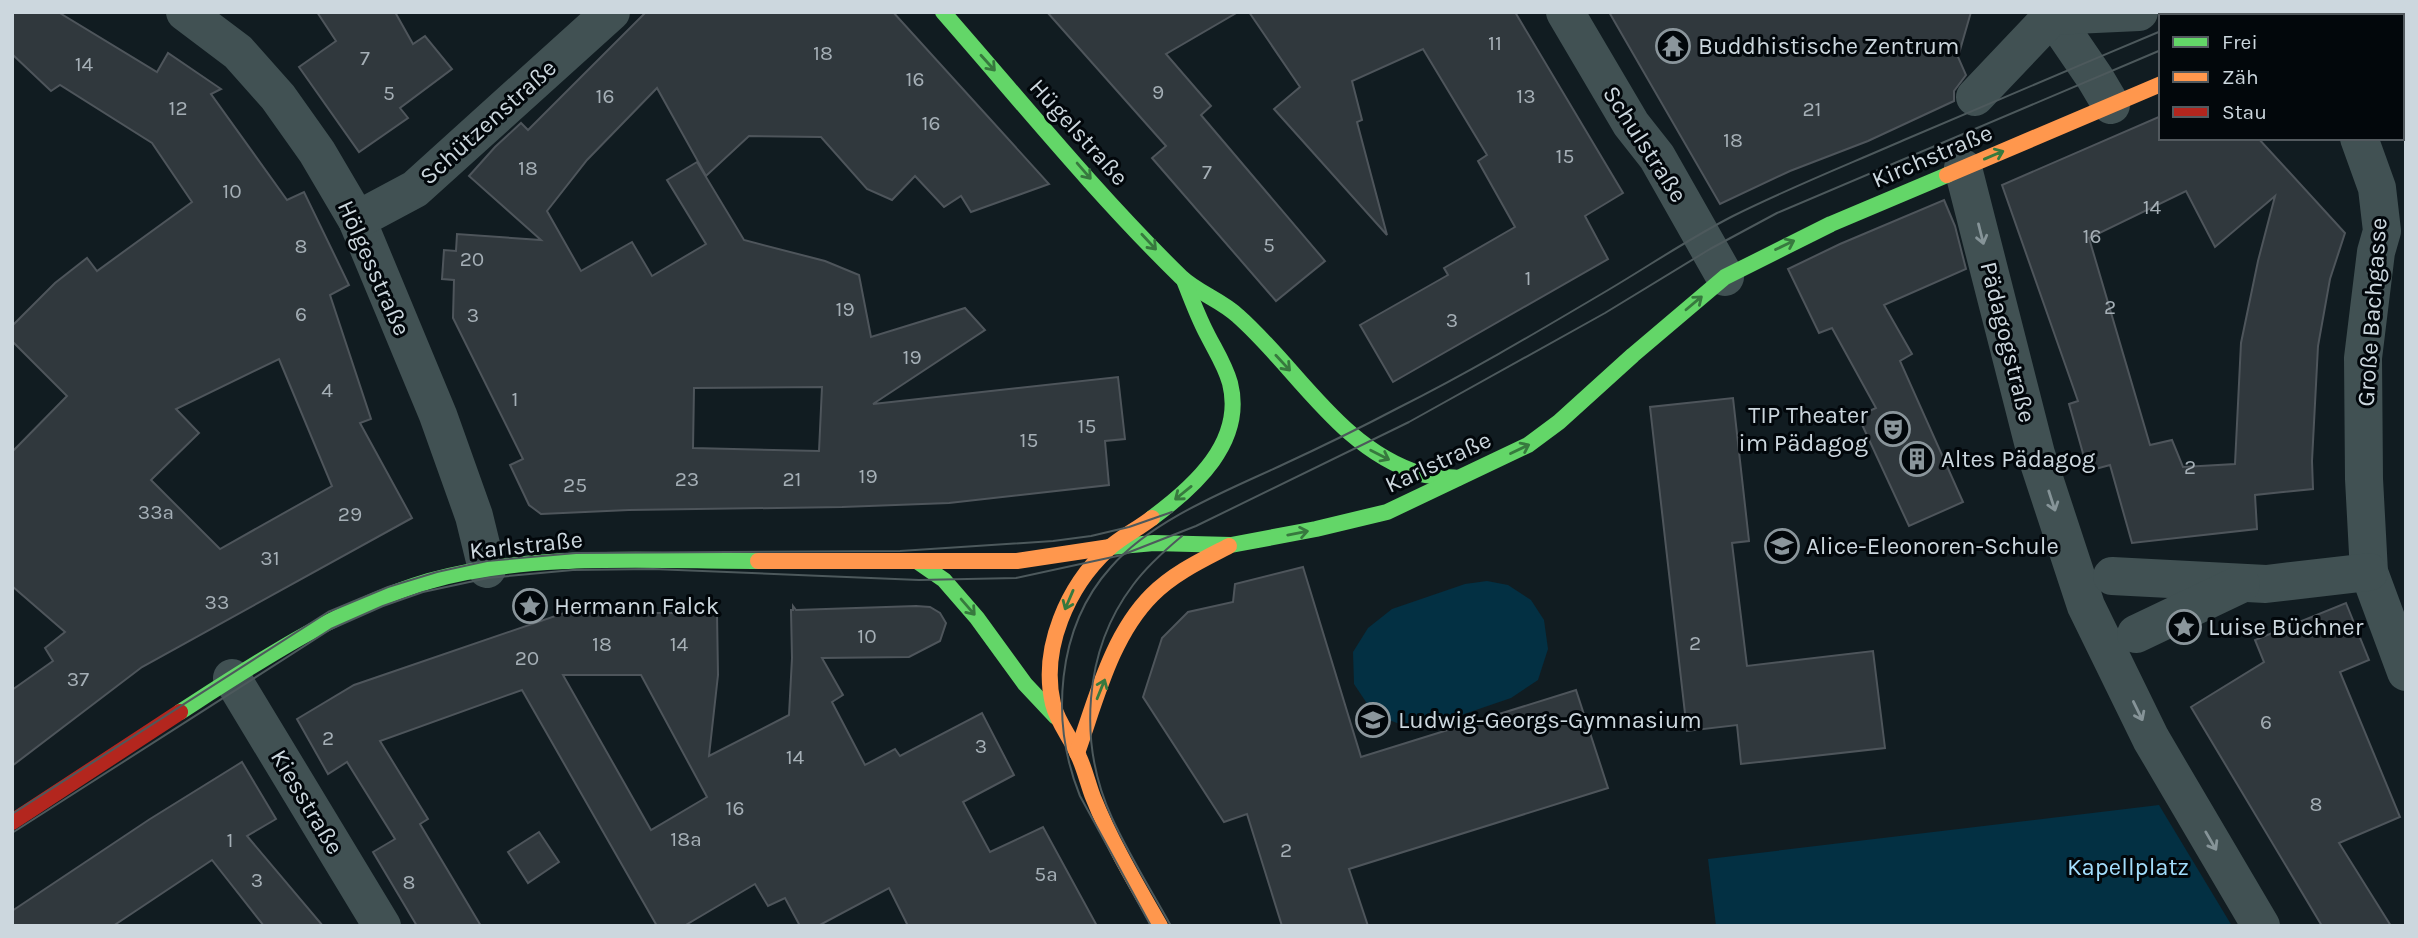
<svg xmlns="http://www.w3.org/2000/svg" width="2418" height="938" font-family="Karla,sans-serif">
<rect width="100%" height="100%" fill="#111c21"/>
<g fill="#033043">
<polygon points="1487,581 1508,585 1531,600 1544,620 1548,649 1538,680 1511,698 1435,724 1407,727 1374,714 1354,684 1353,652 1368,628 1392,609 1465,584"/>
<polygon points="2159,805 2232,926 1716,926 1708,859"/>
</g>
<g fill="#30383d" stroke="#4e555b" stroke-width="2" fill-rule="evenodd">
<path d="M12,12H58L157,72L168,53L221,89L211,94L287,200L304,192L349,285L330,295L371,419L360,423L412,518L142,667L12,766V690L53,661L45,648L65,632L12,586V452L67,396L12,341V326L55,283L87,258L97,271L192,202L152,143L60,85L51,91L12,54ZM279,359L332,486L220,549L151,480L199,433L176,409Z"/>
<polygon points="317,12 395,12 413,44 425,36 452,69 400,108 408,118 359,152 299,67 336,41"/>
<path d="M646,12H893L1049,184L971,212L961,196L944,207L915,176L892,200L867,189L821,137L749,136L706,176L657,88L587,160L547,211L581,271L632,242L652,276L706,244L667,180L697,162L744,240L825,261L859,275L871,337L965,308L985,330L873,404L1118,377L1125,439L1105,441L1109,485L949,503L842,507L629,510L541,514L529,505L510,465L523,459L453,318L454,280L442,279L444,250L456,251L457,234L541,240L469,176L495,147L521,123L528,130ZM822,387L819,451L693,448L694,388Z"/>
<polygon points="1047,12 1238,12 1166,54 1211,106 1201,115 1325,261 1276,301 1152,158 1166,146"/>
<polygon points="1249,12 1515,12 1623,193 1585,216 1608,259 1393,382 1360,325 1448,275 1444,268 1515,227 1478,161 1487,155 1423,49 1352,81 1362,120 1357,122 1387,235 1274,109 1300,87"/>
<polygon points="1609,12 1971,12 1958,57 1966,75 1954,91 1954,101 1868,141 1790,171 1720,204"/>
<path d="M2161,116V138H2258L2345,233L2330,279L2318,346L2312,461L2313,489L2255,495L2257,529L2132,543L2110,465L2088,471L2069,404L2078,401L2002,185ZM2186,191L2215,247L2275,196L2258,261L2241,343L2235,464L2183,467L2172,440L2150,445L2089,238Z"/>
<polygon points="1944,200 1955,226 1966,269 1884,305 1912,354 1900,361 1963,502 1909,526 1858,416 1876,408 1832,328 1819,333 1788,269 1840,244"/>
<polygon points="1733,398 1749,541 1732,543 1747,666 1873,651 1885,748 1741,764 1737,725 1687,731 1650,407"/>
<polygon points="1303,567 1361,757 1576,690 1608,788 1349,869 1368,926 1282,926 1247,814 1224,822 1143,697 1162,638 1188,612 1233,602 1235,584"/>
<polygon points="2346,603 2369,660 2340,672 2400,817 2339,843 2391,926 2322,926 2191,707 2264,662 2255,640"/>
<path d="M793,606L796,610L916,606L930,607L940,613L946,623L940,641L909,657L822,658L843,695L832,702L865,765L895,749L900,756L982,713L1014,775L963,802L990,852L1043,827L1097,926H908L889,888L818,926H800L785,898L768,906L755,884L684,926H657L522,690L380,741L428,819L420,824L481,926H417L373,852L395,839L347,762L328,774L297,719L354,685L564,613H717L718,675L709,756L789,715L792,658L791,610H793ZM563,675H641L707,797L651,830Z"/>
<polygon points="242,762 276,819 247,836 323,926 264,926 212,860 113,926 12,926 12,911 150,819"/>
<polygon points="539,832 559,862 528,883 508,852"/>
</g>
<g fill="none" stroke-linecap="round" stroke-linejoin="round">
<polyline stroke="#2d383d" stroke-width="38" stroke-dasharray="38 19" stroke-linecap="butt" points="2261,12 2263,16"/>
<g stroke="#415153" stroke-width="38">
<polyline points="185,12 238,52 278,97 317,152 357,220 438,415 474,516 487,569"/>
<polyline points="1565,12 1631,124 1657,157 1725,277"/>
<polyline points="2050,12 2095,78 2111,105"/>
<polyline points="1975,97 2052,16 2139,12"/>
<polyline points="2359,138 2377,188 2382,231 2376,252 2363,358 2364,479 2369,572 2406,672"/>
<polyline points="1963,168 2036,454 2086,606 2151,739 2261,926"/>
<polyline points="357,220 415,189 611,12"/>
<polyline points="2112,576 2266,584 2369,572"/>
<polyline points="2136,634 2241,584"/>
<polyline points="232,678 382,926"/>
</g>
<g stroke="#63d668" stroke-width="16">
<path d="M943,12C1021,101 1096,194 1181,277C1198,293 1221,300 1238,316C1298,369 1340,449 1421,474C1433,477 1446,477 1458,478"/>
<path d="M1152,518C1194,487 1245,442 1230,383C1225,365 1215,350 1207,334C1198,317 1191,298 1184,280"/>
<polyline points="1110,547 1154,543 1231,545 1316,529 1387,512 1528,445 1559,422 1633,355 1725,277 1831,224 1947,175"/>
<polyline points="918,562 944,580 977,618 1025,684 1056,717"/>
<path d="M180,712C259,661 338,608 429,581C531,552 653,561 758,561"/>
</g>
<g stroke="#ff974d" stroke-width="16">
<polyline points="2402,29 2406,29"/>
<polyline points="1947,175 2161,84"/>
<path d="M1152,518C1138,529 1121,537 1108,549C1068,586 1040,648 1053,704C1058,724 1072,739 1079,757C1085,770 1088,784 1093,797C1111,842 1136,884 1160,926"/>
<polyline points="758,561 1017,561 1110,547"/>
<path d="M1077,753C1096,700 1111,636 1152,595C1174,573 1202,560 1229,546"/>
</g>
<polyline stroke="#b3261e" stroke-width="16" points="12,822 180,712"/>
<g stroke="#4d595c" stroke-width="2">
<polyline points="2205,16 2218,12"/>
<polyline points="2288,16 2312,12"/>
<polyline points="12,814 328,612 388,587 437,572 487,561 576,553 900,551 1053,541 1091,536 1129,527 1172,512"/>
<polyline points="12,833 331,629 383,606 423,592 488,578 573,570 653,569 919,580 1016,578 1122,555 1196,526 1409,422 1605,313 1710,249 1777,213 2161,50"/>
<path d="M1151,926L1080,796C1050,722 1056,628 1111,567C1152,520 1226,491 1282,465C1321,447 1360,428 1398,408C1466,374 1532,335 1598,296C1643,270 1686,240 1733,216C1789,188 1847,165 1904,140C1989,104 2075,67 2161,31"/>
<path d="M1171,926C1151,890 1129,855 1112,818C1078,744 1083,651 1133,585C1147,566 1164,551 1182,536"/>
</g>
</g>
<defs><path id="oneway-shaft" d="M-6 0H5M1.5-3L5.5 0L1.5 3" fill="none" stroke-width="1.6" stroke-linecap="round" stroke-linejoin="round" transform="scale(1.75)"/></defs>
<g stroke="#37793e">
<use href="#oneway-shaft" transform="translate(988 63) rotate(48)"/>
<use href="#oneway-shaft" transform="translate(1994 155) rotate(-23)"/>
<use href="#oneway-shaft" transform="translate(1084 171) rotate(49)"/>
<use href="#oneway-shaft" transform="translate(1149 242) rotate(47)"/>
<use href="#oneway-shaft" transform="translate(1785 245) rotate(-26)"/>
<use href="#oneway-shaft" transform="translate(1694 303) rotate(-40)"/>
<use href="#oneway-shaft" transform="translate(1283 363) rotate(47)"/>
<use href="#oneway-shaft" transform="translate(1520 449) rotate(-26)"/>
<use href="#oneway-shaft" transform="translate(1380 455) rotate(27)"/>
<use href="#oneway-shaft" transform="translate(1183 493) rotate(141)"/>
<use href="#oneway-shaft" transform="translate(1298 533) rotate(-11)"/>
<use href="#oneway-shaft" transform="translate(1069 600) rotate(113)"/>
<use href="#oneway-shaft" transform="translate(968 607) rotate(49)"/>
<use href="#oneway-shaft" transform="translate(1101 689) rotate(-68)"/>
</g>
<g stroke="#869498">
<use href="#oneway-shaft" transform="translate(1981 234) rotate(76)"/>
<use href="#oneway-shaft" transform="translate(2052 501) rotate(72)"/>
<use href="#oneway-shaft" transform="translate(2138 711) rotate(64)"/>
<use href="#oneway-shaft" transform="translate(2211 841) rotate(60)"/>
</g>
<defs>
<g id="temple-ring" transform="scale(1.75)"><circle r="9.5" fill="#02070b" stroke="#8b969c" stroke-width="1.5"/><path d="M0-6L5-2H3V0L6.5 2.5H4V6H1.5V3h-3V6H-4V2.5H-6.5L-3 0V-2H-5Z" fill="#8b969c"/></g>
<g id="theatre-ring" transform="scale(1.75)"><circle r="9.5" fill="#02070b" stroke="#8b969c" stroke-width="1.5"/><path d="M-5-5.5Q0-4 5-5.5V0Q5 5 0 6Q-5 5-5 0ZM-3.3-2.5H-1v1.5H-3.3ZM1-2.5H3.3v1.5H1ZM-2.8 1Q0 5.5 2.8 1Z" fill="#8b969c"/></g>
<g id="building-ring" transform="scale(1.75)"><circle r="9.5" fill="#02070b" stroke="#8b969c" stroke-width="1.5"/><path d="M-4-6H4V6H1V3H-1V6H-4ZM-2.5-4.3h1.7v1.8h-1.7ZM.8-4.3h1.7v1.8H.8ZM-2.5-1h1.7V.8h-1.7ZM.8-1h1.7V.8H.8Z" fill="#8b969c"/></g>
<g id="school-ring" transform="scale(1.75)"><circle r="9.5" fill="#02070b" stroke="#8b969c" stroke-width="1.5"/><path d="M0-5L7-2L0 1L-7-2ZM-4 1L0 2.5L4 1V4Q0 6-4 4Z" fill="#8b969c"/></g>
<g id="sight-ring" transform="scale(1.75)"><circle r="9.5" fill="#02070b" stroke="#8b969c" stroke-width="1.5"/><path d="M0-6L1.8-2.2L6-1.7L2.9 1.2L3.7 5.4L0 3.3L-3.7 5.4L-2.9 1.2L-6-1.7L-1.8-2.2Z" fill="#8b969c"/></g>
</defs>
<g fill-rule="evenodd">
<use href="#temple-ring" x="1673" y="46"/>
<use href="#theatre-ring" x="1893" y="429"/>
<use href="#building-ring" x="1917" y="459"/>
<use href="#school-ring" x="1782" y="546"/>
<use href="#sight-ring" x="530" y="606"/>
<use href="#sight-ring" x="2184" y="627"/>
<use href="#school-ring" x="1373" y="720"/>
</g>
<g text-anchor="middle" stroke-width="6" stroke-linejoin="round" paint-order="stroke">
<g font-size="21" fill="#a5afb6">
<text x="1495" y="50">11</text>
<text x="823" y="60">18</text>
<text x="365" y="65">7</text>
<text x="84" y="71">14</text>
<text x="915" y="86">16</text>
<text x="1158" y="99">9</text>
<text x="389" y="100">5</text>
<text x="605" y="103">16</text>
<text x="1526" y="103">13</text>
<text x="178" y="115">12</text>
<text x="1812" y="116">21</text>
<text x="931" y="130">16</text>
<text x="1733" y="147">18</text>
<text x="1565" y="163">15</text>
<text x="528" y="175">18</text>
<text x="1207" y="179">7</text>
<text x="232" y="198">10</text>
<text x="2152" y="214">14</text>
<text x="2092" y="243">16</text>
<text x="1269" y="252">5</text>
<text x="301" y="253">8</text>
<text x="472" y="266">20</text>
<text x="1528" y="285">1</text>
<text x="2110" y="314">2</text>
<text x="845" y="316">19</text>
<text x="301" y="321">6</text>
<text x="473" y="322">3</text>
<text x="1452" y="327">3</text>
<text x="912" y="364">19</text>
<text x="327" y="397">4</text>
<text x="515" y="406">1</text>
<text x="1087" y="433">15</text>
<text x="1029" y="447">15</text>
<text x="2190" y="474">2</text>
<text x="868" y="483">19</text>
<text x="687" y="486">23</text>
<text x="792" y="486">21</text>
<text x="575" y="492">25</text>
<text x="156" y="519">33a</text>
<text x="350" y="521">29</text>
<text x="270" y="565">31</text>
<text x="217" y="609">33</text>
<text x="867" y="643">10</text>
<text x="1695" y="650">2</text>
<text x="602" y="651">18</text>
<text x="679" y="651">14</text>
<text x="527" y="665">20</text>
<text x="78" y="686">37</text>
<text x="2266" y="729">6</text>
<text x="328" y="745">2</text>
<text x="981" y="753">3</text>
<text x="795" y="764">14</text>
<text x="2316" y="811">8</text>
<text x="735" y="815">16</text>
<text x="686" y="846">18a</text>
<text x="230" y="847">1</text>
<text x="1286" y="857">2</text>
<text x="1046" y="881">5a</text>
<text x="257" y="887">3</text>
<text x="409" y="889">8</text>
</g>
<g font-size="24" fill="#ccd7de" stroke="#02070b" text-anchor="start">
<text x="1698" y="54">Buddhistische Zentrum</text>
<text x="1868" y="423" text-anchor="end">TIP Theater<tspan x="1868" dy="28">im Pädagog</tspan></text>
<text x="1941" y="467">Altes Pädagog</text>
<text x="1806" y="554">Alice-Eleonoren-Schule</text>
<text x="554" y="614">Hermann Falck</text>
<text x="2208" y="635">Luise Büchner</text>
<text x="1398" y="728">Ludwig-Georgs-Gymnasium</text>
</g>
<g font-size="24" fill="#ccd7de" stroke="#02070b">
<text transform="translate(488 122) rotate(-42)" y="8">Schützenstraße</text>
<text transform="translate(1079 132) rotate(48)" y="8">Hügelstraße</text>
<text transform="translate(1645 144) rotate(57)" y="8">Schulstraße</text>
<text transform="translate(1932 156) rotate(-23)" y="8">Kirchstraße</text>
<text transform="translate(374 268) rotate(66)" y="8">Hölgesstraße</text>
<text transform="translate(2372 312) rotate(-86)" y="8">Große Bachgasse</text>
<text transform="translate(2008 342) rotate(76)" y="8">Pädagogstraße</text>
<text transform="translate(1438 462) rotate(-25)" y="8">Karlstraße</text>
<text transform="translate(526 545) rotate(-6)" y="8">Karlstraße</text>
<text transform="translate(307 802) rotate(59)" y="8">Kiesstraße</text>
</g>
<g font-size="24" fill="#a2ddfc" stroke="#02070b">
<text x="2128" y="875">Kapellplatz</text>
</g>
</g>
<rect width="2418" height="938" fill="none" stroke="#ccd7de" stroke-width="28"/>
<rect x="2159" y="14" width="245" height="126" fill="#02070b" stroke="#535a5f" stroke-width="2"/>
<rect x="2173" y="37" width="35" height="10" fill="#63d668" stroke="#535a5f" stroke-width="2"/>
<text x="2222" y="49" font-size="21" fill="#ccd7de">Frei</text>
<rect x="2173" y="72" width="35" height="10" fill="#ff974d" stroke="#535a5f" stroke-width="2"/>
<text x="2222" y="84" font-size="21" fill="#ccd7de">Zäh</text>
<rect x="2173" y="107" width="35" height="10" fill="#b3261e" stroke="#535a5f" stroke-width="2"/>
<text x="2222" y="119" font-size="21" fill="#ccd7de">Stau</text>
</svg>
